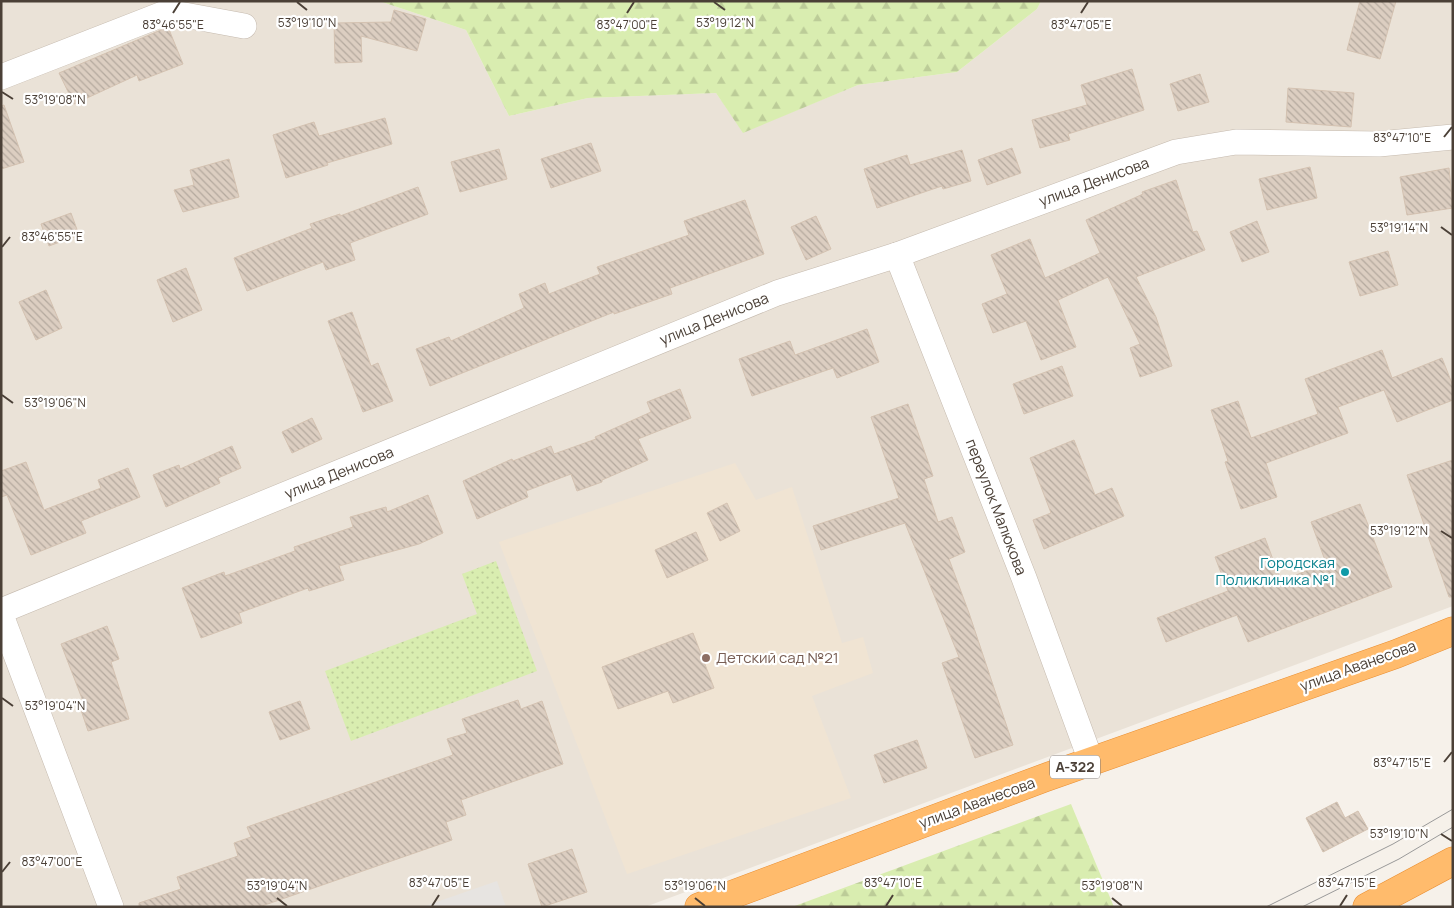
<svg xmlns="http://www.w3.org/2000/svg" width="1454" height="908" font-family="Manrope,sans-serif">
<defs>
<pattern id="green-dots" width="8" height="8" patternUnits="userSpaceOnUse" patternTransform="scale(1.25)"><rect width="8" height="8" fill="#d9edb0"/><path d="M2 2h.1M6 6h.1" fill="none" stroke="#bccc98" stroke-width="1.8" stroke-linecap="round"/></pattern>
<pattern id="forest-firs" width="22" height="20" patternUnits="userSpaceOnUse" patternTransform="scale(1.25)"><rect width="22" height="20" fill="#d9edb0"/><path d="M5 1l3.5 6h-7zM16 11l3.5 6h-7z" fill="#bccc98"/></pattern>
<pattern id="building-back-hatch" width="6" height="6" patternUnits="userSpaceOnUse" patternTransform="scale(1.25)"><rect width="6" height="6" fill="#dccec1"/><path d="M-1 5l2 2M0 0l6 6M5-1l2 2" fill="none" stroke="#b4a99e"/></pattern>
</defs>
<rect width="100%" height="100%" fill="#f6f1ea"/>
<polygon fill="#eae2d7" points="1,1 379,1 466,30 509,116 588,98 716,93 743,132 858,85 957,72 1037,9 1041,1 1453,1 1453,606 645,907 1,907"/>
<polygon fill="#f0e4d3" points="735,463 756,500 792,487 842,643 863,637 873,673 812,696 851,798 627,874 499,542"/>
<polygon fill="url(#green-dots)" points="496,561 537,671 351,741 325,671 477,614 462,574"/>
<g fill="url(#forest-firs)">
<polygon points="379,1 1041,1 1037,9 957,72 858,85 743,133 716,93 588,98 509,116 466,30"/>
<polygon points="1071,804 1114,907 792,907"/>
</g>
<polygon fill="#e7e4e1" points="497,881 506,907 422,907"/>
<g fill="url(#building-back-hatch)" stroke="#d4c2b1">
<polygon points="1360,1 1396,1 1380,59 1347,50"/>
<polygon points="394,10 426,19 417,51 361,36 362,62 335,63 334,23 391,22"/>
<polygon points="168,27 183,64 139,81 137,75 74,104 59,73"/>
<polygon points="1132,69 1144,110 1068,134 1070,140 1040,148 1032,120 1087,105 1081,85"/>
<polygon points="1200,74 1209,102 1178,111 1170,84"/>
<polygon points="1288,88 1354,93 1351,127 1286,122"/>
<polygon points="4,105 24,162 1,169 1,106"/>
<polygon points="385,118 392,144 327,163 328,165 286,178 273,135 314,122 319,136"/>
<polygon points="591,143 601,171 551,188 541,159"/>
<polygon points="1012,148 1021,173 987,185 978,160"/>
<polygon points="499,149 507,179 460,192 451,162"/>
<polygon points="962,150 971,181 943,189 942,186 877,208 864,169 907,155 910,165"/>
<polygon points="229,159 239,197 183,212 174,190 194,185 190,170"/>
<polygon points="1310,167 1317,198 1267,210 1259,179"/>
<polygon points="1449,168 1453,208 1407,215 1400,177"/>
<polygon points="1176,180 1193,232 1197,231 1205,250 1136,277 1156,317 1172,366 1140,377 1130,348 1140,344 1108,277 1058,300 1076,347 1041,360 1026,321 993,333 982,304 1007,294 991,255 1030,239 1045,278 1100,253 1086,220 1143,194 1142,192"/>
<polygon points="418,187 428,214 350,243 355,260 326,270 323,262 247,291 234,258 312,228 310,224 340,214 340,216"/>
<polygon points="745,200 764,254 670,288 672,294 614,314 614,312 430,386 416,349 449,337 451,341 524,308 519,294 545,283 549,294 600,274 597,267 689,235 684,221"/>
<polygon points="71,213 79,235 49,246 41,224"/>
<polygon points="816,216 831,249 806,260 791,227"/>
<polygon points="1257,221 1269,252 1242,262 1230,232"/>
<polygon points="1388,251 1398,285 1360,296 1349,262"/>
<polygon points="186,268 202,310 173,322 157,280"/>
<polygon points="46,290 62,328 36,340 19,302"/>
<polygon points="352,312 371,366 378,363 393,401 363,412 328,321"/>
<polygon points="867,329 879,362 837,378 833,368 752,396 739,359 790,341 795,355"/>
<polygon points="1382,350 1392,378 1442,358 1453,386 1453,400 1397,422 1384,390 1338,407 1348,433 1266,463 1277,497 1241,509 1225,462 1228,461 1211,410 1238,401 1251,438 1318,414 1305,379"/>
<polygon points="1062,366 1073,396 1024,414 1013,384"/>
<polygon points="680,389 691,418 638,439 648,460 602,480 602,482 577,491 571,474 526,491 528,497 477,519 463,481 512,459 513,461 551,446 554,454 596,439 595,437 651,412 647,402"/>
<polygon points="908,404 933,476 924,479 938,522 952,517 965,552 949,559 969,613 1013,745 975,758 942,663 959,657 905,523 821,550 813,526 899,498 871,417"/>
<polygon points="312,418 322,439 292,453 282,432"/>
<polygon points="1074,440 1095,495 1112,488 1124,516 1044,549 1033,520 1051,513 1030,458"/>
<polygon points="232,446 241,468 218,478 220,483 166,507 153,475 179,465 180,469"/>
<polygon points="1453,460 1453,597 1449,597 1407,475"/>
<polygon points="26,462 44,510 101,488 98,480 128,468 140,497 81,521 86,533 31,555 7,495 1,497 1,471"/>
<polygon points="428,495 443,533 419,544 339,566 344,580 309,591 308,588 239,613 242,623 201,638 182,588 224,572 225,576 295,551 294,547 353,527 350,517 386,507 387,512"/>
<polygon points="727,503 740,531 720,541 707,513"/>
<polygon points="1360,504 1392,587 1248,642 1237,615 1166,642 1157,618 1228,591 1215,557 1265,538 1281,581 1326,563 1311,522"/>
<polygon points="696,532 708,560 667,578 655,550"/>
<polygon points="107,626 119,659 111,662 129,719 88,731 81,710 86,709 61,644"/>
<polygon points="693,633 714,688 673,703 668,691 618,709 602,667"/>
<polygon points="518,700 521,709 542,701 563,764 461,800 466,815 446,822 452,840 259,907 139,907 139,903 181,889 177,877 238,856 234,843 251,837 247,827 453,755 447,739 467,733 462,719"/>
<polygon points="300,701 310,729 280,740 269,712"/>
<polygon points="917,740 927,768 884,783 874,755"/>
<polygon points="1337,802 1345,818 1358,811 1368,829 1323,852 1306,818"/>
<polygon points="572,849 587,892 542,907 528,864"/>
</g>
<g fill="none" stroke-linecap="round" stroke-linejoin="round">
<g stroke="#c5baae" stroke-width="26">
<g id="minor">
<polyline points="1,77 168,12 244,26"/>
<polyline points="897,255 1024,578 1091,761"/>
<polyline points="1,611 777,293 897,255 1176,152 1236,142 1379,144 1453,137"/>
<polyline points="1,615 111,907"/>
</g>
</g>
<g stroke="#e98e31" stroke-width="29">
<g id="highway">
<polyline points="699,907 1044,778 1396,654 1453,631"/>
<polyline points="1367,907 1453,861"/>
</g>
</g>
<use href="#minor" stroke="#fff" stroke-width="25"/>
<use href="#highway" stroke="#ffbb6c" stroke-width="28"/>
<g stroke="#999" stroke-width="1">
<polyline points="1266,907 1393,844 1453,809"/>
<polyline points="1302,907 1399,859 1453,827"/>
</g>
</g>
<path fill="none" stroke="#4b4037" stroke-width="2" d="M297,2L307,10M714,2L725,10M173,13L180,2M627,13L634,2M1081,13L1088,2M2,92L13,99M1444,137L1452,127M1441,227L1452,235M2,247L10,237M2,395L13,403M1441,531L1452,538M2,698L13,706M1444,762L1452,752M1441,834L1452,841M2,872L10,862M277,898L287,906M695,898L705,906M1112,898L1122,906M432,906L439,895M886,906L893,895M1340,906L1347,895"/>
<circle fill="#0f9aa8" stroke="#fff" stroke-width="2" cx="1345" cy="572" r="5"/>
<circle fill="#8d6e63" stroke="#fff" stroke-width="2" cx="706" cy="658" r="5"/>
<g text-anchor="middle" stroke-width="4.5" stroke-linejoin="round" paint-order="stroke">
<rect fill="#fff" stroke="#817973" stroke-width="1" x="1050" y="755.5" width="50" height="23" rx="4"/>
<g font-size="14" font-weight="bold" fill="#4b4037">
<text x="1075" y="772">А-322</text>
</g>
<g font-size="15" fill="#4b4037" stroke="#fff">
<text transform="translate(1094 182) rotate(-20)" y="5">улица Денисова</text>
<text transform="translate(714 319) rotate(-22)" y="5">улица Денисова</text>
<text transform="translate(339 473) rotate(-22)" y="5">улица Денисова</text>
<text transform="translate(996 507) rotate(69)" y="5">переулок Малюкова</text>
<text transform="translate(1358 666) rotate(-20)" y="5">улица Аванесова</text>
<text transform="translate(977 803) rotate(-20)" y="5">улица Аванесова</text>
</g>
<g font-size="15" fill="#0d838f" stroke="#fff" text-anchor="end">
<text x="1335" y="568">Городская<tspan x="1335" dy="17">Поликлиника №1</tspan></text>
</g>
<g font-size="15" fill="#785e54" stroke="#fff" text-anchor="start">
<text x="716" y="663">Детский сад №21</text>
</g>
</g>
<g font-size="12" text-anchor="middle" fill="#4b4037" stroke="#fff" stroke-width="4.5" stroke-linejoin="round" paint-order="stroke">
<text x="725" y="27">53°19'12"N</text>
<text x="307" y="27">53°19'10"N</text>
<text x="173" y="29">83°46'55"E</text>
<text x="627" y="29">83°47'00"E</text>
<text x="1081" y="29">83°47'05"E</text>
<text x="55" y="104">53°19'08"N</text>
<text x="1402" y="142">83°47'10"E</text>
<text x="1399" y="232">53°19'14"N</text>
<text x="52" y="241">83°46'55"E</text>
<text x="55" y="407">53°19'06"N</text>
<text x="1399" y="535">53°19'12"N</text>
<text x="55" y="710">53°19'04"N</text>
<text x="1402" y="767">83°47'15"E</text>
<text x="1399" y="838">53°19'10"N</text>
<text x="52" y="866">83°47'00"E</text>
<text x="439" y="887">83°47'05"E</text>
<text x="893" y="887">83°47'10"E</text>
<text x="1347" y="887">83°47'15"E</text>
<text x="277" y="890">53°19'04"N</text>
<text x="695" y="890">53°19'06"N</text>
<text x="1112" y="890">53°19'08"N</text>
</g>
<rect width="1454" height="908" fill="none" stroke="#4b4037" stroke-width="5"/>
</svg>
